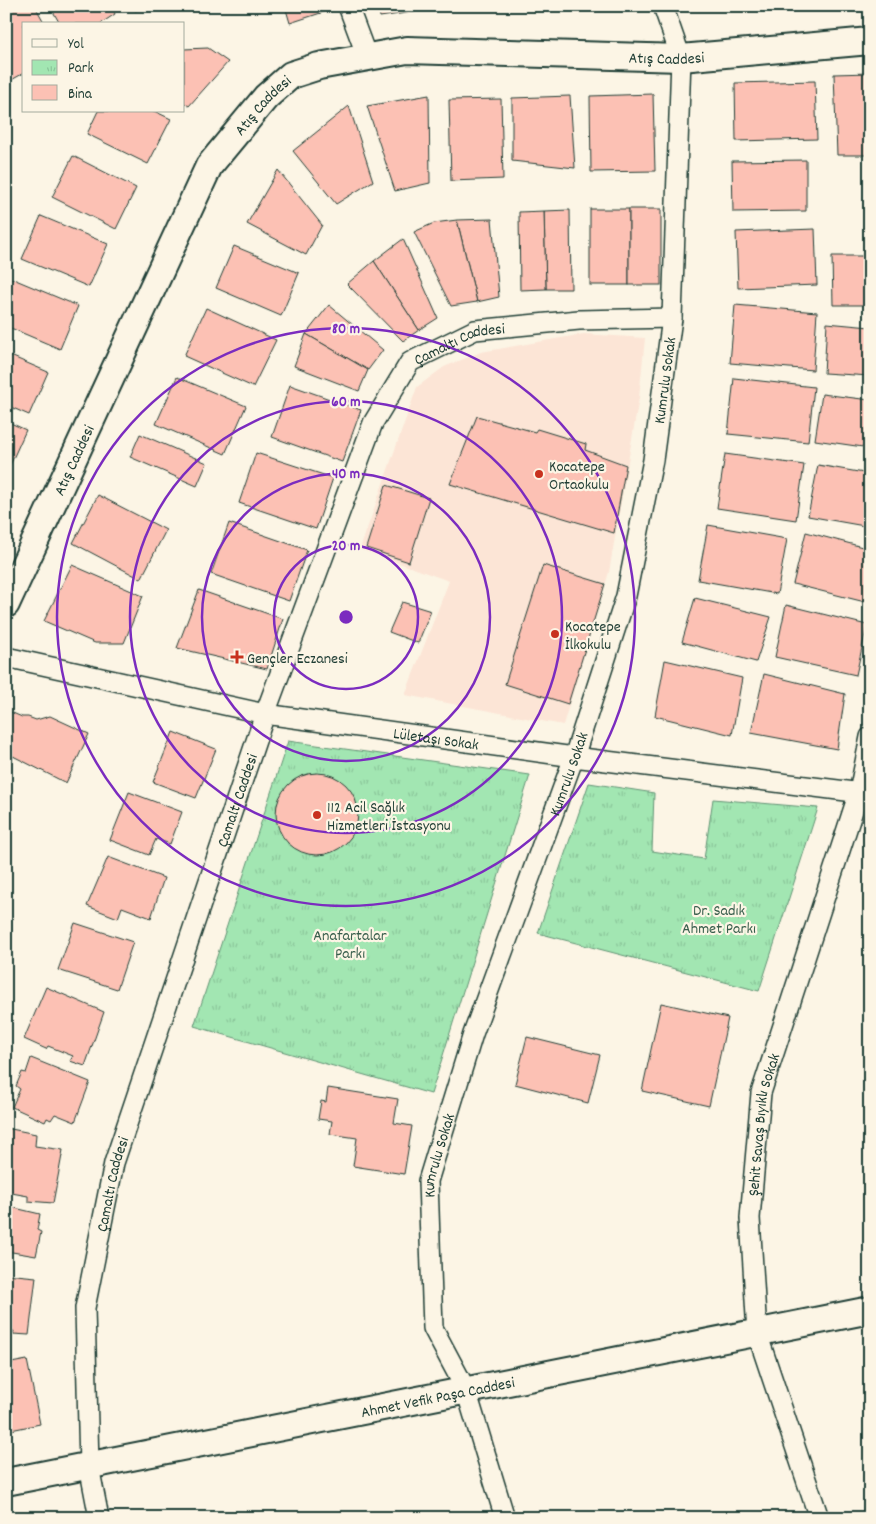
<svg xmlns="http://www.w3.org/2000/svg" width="876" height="1524" font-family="Dekko,sans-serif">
<defs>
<pattern id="park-tufts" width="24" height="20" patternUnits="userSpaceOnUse" patternTransform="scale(1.25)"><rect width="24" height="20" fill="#a2e6b2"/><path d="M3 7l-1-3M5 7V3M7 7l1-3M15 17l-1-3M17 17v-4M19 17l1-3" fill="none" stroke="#8bc69a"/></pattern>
</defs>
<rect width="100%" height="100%" fill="#fcf5e5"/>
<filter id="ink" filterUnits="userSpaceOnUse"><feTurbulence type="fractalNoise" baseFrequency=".02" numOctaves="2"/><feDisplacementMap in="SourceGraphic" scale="10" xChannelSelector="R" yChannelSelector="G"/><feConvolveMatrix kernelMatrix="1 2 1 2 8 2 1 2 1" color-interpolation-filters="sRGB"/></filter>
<g filter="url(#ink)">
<polygon fill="#fce5d6" points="584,334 645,338 639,398 609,572 563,725 405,695 449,581 360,549 417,387 444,367 481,352"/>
<g fill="url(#park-tufts)" stroke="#609273">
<polygon points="288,741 530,775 431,1094 194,1026"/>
<polygon points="589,783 654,793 652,851 704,859 713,799 818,808 759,991 538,933"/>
</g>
<g fill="#fcc1b4" stroke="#1f3d34">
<polygon points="6,6 35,6 45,24 24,24 24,73 6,83"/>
<polygon points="50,6 112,6 115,14 100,24 60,24"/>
<polygon points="134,6 149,6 135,11"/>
<polygon points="285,6 335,6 336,8 290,23"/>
<polygon points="378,6 438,6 438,8 380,17"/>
<polygon points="208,48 228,62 189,106 184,103 184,49"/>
<polygon points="870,73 870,155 837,155 834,74"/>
<polygon points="815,81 817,139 736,141 735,83"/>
<polygon points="653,94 655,171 591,172 590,96"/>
<polygon points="429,95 430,183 395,191 367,106"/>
<polygon points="570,96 575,168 512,161 512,98"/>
<polygon points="501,99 503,179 451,181 449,100"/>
<polygon points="349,106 373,181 336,204 293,151"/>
<polygon points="98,111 154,111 171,119 148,164 87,134"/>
<polygon points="73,156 136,188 116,229 52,197"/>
<polygon points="806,160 806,211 733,212 732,161"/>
<polygon points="278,170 322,225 306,255 247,224"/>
<rect x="590" y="209" width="39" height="76"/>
<rect x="629" y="209" width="32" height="76"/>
<polygon points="570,210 571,289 546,289 544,211"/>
<polygon points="544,211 546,289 520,290 519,212"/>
<polygon points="41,216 108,244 89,287 22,259"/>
<polygon points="492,219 499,297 477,302 457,220"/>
<polygon points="457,220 477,302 451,306 414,232 434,223"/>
<polygon points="815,229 817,285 738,288 736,232"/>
<polygon points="403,239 438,318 419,330 374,261"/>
<polygon points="234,246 299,273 281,316 216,288"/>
<polygon points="832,256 870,256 870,305 833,305"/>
<polygon points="374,261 419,330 403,341 347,284"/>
<polygon points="11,278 78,306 60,349 6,326 6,289"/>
<polygon points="329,305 383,350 368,370 306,334"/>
<polygon points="735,305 817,312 813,370 730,363"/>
<polygon points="206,308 276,340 253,387 184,356"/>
<polygon points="827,323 870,327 870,376 824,373"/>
<polygon points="306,334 368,370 359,391 294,366"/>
<polygon points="6,354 48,372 29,415 6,405"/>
<polygon points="177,377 246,406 225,454 156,424"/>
<polygon points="734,378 814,387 808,442 728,434"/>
<polygon points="290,385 361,410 342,462 272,437"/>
<polygon points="822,394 870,400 870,448 815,440"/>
<polygon points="477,416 535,432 537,429 586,444 585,450 626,465 614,533 450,484"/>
<polygon points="6,421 26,430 6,474"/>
<polygon points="140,434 207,463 197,486 130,457"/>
<polygon points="256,453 333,478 316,529 239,503"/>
<polygon points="725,454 804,465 796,520 717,508"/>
<polygon points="818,465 870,474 870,527 808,516"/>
<polygon points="386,485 429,498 409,562 366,548"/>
<polygon points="98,495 166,530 141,579 73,543"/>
<polygon points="229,523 307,550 289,601 211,574"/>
<polygon points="708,525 787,539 777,594 698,580"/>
<polygon points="806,532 870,549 869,603 793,584"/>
<polygon points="72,565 143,596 124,643 95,643 44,621"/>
<polygon points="543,565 605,584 568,704 505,684"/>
<polygon points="199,590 283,619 267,669 177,648"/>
<polygon points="695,598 771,617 756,662 682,642"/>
<polygon points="402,602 431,611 418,643 389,632"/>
<polygon points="786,605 867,625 856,675 775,657"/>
<polygon points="665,660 742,678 732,735 655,716"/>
<polygon points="764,674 845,694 837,749 751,733"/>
<polygon points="8,711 22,717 28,717 36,720 50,716 89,734 66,783 13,756 12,760 6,757 6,715"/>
<polygon points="173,732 216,749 196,798 153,782"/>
<circle cx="317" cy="814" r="41"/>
<polygon points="129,792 182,812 170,844 156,839 149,855 110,840"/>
<polygon points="108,857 164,878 151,918 122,907 118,918 87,906"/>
<polygon points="75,923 133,942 117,989 58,970"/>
<polygon points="46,987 104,1012 85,1066 70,1061 73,1056 48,1046 46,1049 24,1039"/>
<polygon points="661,1003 728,1018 709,1106 642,1091"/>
<polygon points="527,1037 600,1055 588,1103 515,1084"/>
<polygon points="31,1058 90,1082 75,1122 55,1114 51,1120 47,1118 45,1122 12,1107 20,1089 16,1086 22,1072 26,1073"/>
<polygon points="328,1088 398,1099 394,1123 412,1126 404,1174 353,1166 357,1138 330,1134 332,1121 318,1119 321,1101 326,1102"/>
<polygon points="6,1128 36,1134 35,1146 63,1150 53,1203 28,1201 28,1196 6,1192"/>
<polygon points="6,1206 40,1214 37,1230 41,1232 36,1256 6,1251"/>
<polygon points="6,1274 36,1277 29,1335 13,1334 14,1331 6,1331"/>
<polygon points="27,1360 40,1424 6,1431 6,1364"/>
<polygon points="50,1514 51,1518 32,1518"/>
</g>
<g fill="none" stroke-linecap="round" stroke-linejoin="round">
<g stroke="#1f3d34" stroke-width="22">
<g id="street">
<polyline points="348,6 367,57"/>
<path id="s1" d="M6,657L265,714L574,757L870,794"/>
<path id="s2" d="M99,1518L89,1466L85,1308L114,1163L265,714L373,423L410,362L475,330L579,320L672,318"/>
<path id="s3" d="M505,1518L466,1390L433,1328L428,1181L473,1034L574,757L626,596L653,460L672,318L681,58L663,6"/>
<path id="s4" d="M819,1518L757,1333L750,1218L761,1093L859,792L870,737"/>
</g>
</g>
<g stroke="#1f3d34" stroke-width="30">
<g id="secondary">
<path id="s5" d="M6,604L209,166L266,97L291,75L319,66L407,50L681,58L870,41"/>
<path id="s6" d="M6,1482L870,1310"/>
</g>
</g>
<use href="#street" stroke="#fcf5e5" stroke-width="19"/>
<use href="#secondary" stroke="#fcf5e5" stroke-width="26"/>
</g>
</g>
<g fill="none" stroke="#7b2cbf" stroke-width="2.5">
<circle cx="346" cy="617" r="72"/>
<circle cx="346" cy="617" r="144"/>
<circle cx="346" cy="617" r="216"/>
<circle cx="346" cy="617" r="289"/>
</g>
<g fill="#c8321e" stroke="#fcf5e5" stroke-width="2">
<circle cx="539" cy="474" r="5"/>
<circle cx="555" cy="634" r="5"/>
<path d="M234.5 649.5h5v5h5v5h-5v5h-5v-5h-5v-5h5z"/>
<circle cx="317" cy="815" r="5"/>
</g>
<g text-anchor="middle" stroke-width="4.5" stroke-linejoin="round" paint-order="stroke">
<g font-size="16" fill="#1f3d34" stroke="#fcf5e5">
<text dy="6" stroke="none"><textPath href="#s5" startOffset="984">Atış Caddesi</textPath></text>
<text dy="6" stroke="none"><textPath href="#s5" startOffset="564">Atış Caddesi</textPath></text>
<text dy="6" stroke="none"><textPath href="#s2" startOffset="1268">Çamaltı Caddesi</textPath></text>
<text dy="6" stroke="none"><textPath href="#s3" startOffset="1188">Kumrulu Sokak</textPath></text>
<text dy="6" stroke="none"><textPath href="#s5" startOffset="159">Atış Caddesi</textPath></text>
<text dy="6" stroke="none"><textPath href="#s1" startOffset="438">Lületaşı Sokak</textPath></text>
<text dy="6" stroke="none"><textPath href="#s3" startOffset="782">Kumrulu Sokak</textPath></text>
<text dy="6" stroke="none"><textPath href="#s2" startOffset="742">Çamaltı Caddesi</textPath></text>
<text dy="6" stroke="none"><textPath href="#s4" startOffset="405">Şehit Savaş Bıyıklı Sokak</textPath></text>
<text dy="6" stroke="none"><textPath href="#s3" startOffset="378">Kumrulu Sokak</textPath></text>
<text dy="6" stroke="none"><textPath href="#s2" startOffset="338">Çamaltı Caddesi</textPath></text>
<text dy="6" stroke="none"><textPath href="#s6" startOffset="440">Ahmet Vefik Paşa Caddesi</textPath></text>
</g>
<g font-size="16" fill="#1f3d34" stroke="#fcf5e5" text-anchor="start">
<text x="549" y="471">Kocatepe<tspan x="549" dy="18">Ortaokulu</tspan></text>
<text x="565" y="631">Kocatepe<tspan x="565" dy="18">İlkokulu</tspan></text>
<text x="247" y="663">Gençler Eczanesi</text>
<text x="327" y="812">112 Acil Sağlık<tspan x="327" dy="18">Hizmetleri İstasyonu</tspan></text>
</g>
<g font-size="16" fill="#395f4d" stroke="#fcf5e5">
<text x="719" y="915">Dr. Sadık<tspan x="719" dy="18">Ahmet Parkı</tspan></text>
<text x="350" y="940">Anafartalar<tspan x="350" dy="18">Parkı</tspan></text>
</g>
</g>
<circle cx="346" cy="617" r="8" fill="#7b2cbf" stroke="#fcf5e5" stroke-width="2.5"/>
<g font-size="15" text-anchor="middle" font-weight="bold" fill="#7b2cbf" stroke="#fcf5e5" stroke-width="4.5" stroke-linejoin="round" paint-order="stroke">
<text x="346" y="333">80 m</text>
<text x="346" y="406">60 m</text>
<text x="346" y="478">40 m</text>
<text x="346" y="550">20 m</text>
</g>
<rect width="876" height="1524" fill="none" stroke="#fcf5e5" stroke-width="25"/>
<rect x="12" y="12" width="851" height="1499" fill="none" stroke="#1f3d34" stroke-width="2" filter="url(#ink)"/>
<rect x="22" y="22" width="162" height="90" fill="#fcf5e5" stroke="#a4ab9e"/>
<rect x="32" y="39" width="25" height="8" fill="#fcf5e5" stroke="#a4ab9e"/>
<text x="68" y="48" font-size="15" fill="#1f3d34">Yol</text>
<rect x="32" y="60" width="25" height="15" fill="url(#park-tufts)" stroke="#a4ab9e"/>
<text x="68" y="72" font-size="15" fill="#1f3d34">Park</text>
<rect x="32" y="85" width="25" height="15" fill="#fcc1b4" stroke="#a4ab9e"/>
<text x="68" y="98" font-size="15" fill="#1f3d34">Bina</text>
</svg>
